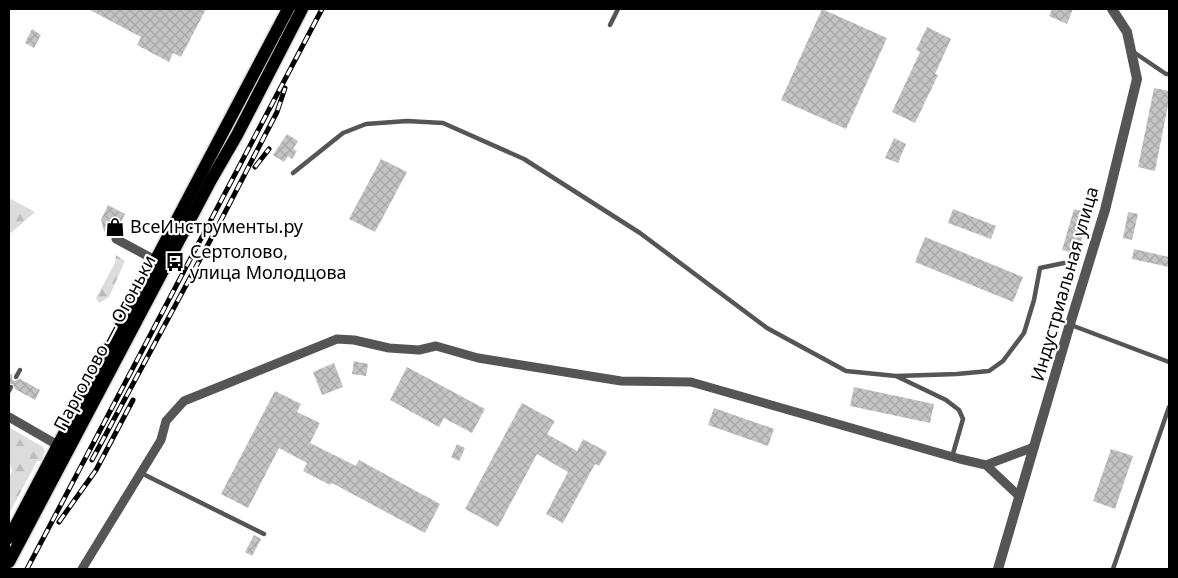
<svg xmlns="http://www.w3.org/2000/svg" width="1178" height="578" font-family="'Noto Sans',sans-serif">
<defs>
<pattern id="forest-firs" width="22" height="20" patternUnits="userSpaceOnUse" patternTransform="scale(1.25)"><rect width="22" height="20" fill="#dcdcdc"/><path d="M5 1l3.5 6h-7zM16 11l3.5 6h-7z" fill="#bbb"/></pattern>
<pattern id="building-cross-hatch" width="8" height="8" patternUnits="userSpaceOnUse" patternTransform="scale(1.25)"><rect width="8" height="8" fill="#c4c4c4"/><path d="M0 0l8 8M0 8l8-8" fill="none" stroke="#a7a7a7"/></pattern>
</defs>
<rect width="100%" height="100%" fill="#fff"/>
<g fill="url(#forest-firs)">
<polygon points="9,198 35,212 11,233 9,232"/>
<polygon points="116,255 125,261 109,297 99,303 96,298 115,263"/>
<polygon points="9,427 43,447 45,451 41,461 37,461 9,514 9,478 12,471 9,460"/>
</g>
<g fill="url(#building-cross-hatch)">
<polygon points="88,9 206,9 181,57 173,53 169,62 137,45 141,37"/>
<polygon points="822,9 887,38 846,129 781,100"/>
<polygon points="1052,9 1073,9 1067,24 1049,16"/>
<polygon points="927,27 951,39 935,74 938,75 915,123 892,112 920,52 916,50"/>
<polygon points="32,29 41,35 34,48 25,43"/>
<polygon points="1154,88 1169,91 1169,100 1155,171 1138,167"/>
<polygon points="287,134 298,141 293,149 297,151 292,159 288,156 284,162 273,155"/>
<polygon points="894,138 906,144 898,163 885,158"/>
<polygon points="381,159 407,172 375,232 349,219"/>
<polygon points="108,205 125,214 116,233 112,235 104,231 101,220"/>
<polygon points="953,209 996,226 991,239 948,223"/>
<polygon points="1074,209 1089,213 1077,254 1062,250"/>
<polygon points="1128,212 1138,214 1132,240 1123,238"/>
<polygon points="925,237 1023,277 1013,302 915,262"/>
<polygon points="1134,249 1169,257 1169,267 1132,259"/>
<polygon points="354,361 368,364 366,376 352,374"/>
<polygon points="334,363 343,387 322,395 313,372"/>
<polygon points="407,367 485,409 472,433 444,418 439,427 390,400"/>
<polygon points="9,373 12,375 12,379 14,381 20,379 40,390 35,400 15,389 13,384 9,384"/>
<polygon points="854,387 934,404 930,423 850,406"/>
<polygon points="275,391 301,404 297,412 320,423 310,443 356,466 359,460 440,504 425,533 332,483 330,485 303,471 307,463 279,448 248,508 221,494"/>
<polygon points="522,403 555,421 547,434 577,451 583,439 607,452 599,466 595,464 563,523 546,514 568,472 537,454 498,527 465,509"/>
<polygon points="714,408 774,429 768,446 708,425"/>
<polygon points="457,444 465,448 459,461 451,457"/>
<polygon points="1111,449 1133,456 1115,509 1093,501"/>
<polygon points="254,535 261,539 252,556 245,552"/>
</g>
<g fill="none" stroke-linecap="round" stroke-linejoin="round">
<g stroke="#dbdbdb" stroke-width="15">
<g id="primary">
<polyline points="9,538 288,9"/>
<polyline points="9,562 211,180 237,135 302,9"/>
</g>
</g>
<g stroke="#555" stroke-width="4.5">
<polyline points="610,25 618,9"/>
<polyline points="1132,51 1166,74 1169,74"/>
<polyline points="293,173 343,133 366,124 407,121 443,123 524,159 640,233 767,328 846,371 896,376 946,400 959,410 963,419 952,457"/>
<polyline points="1071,325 1169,362"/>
<polyline points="897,376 957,374 989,371 1003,361 1024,333 1034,300 1040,268 1064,263"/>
<polyline points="16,377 20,370"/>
<polyline points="9,391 11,387"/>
<polyline points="141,473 264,534"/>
<polyline points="1113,569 1169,407"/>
</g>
<g stroke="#555" stroke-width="9">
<polyline points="116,239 155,260"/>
<polyline points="9,417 61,447"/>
<polyline points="986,465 1034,447"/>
<polyline points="82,569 161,440 166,421 184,401 337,339 354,340 389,348 419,350 436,346 478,358 621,381 691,382 960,459 986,465 1019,496"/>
</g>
<polyline stroke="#555" stroke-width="10" points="998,569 1070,324 1105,210 1137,79 1127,32 1112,9"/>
<use href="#primary" stroke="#000" stroke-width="12"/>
<g stroke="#000" stroke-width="5">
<g id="rail">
<polyline points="255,167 269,149"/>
<polyline points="92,460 219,224 277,112 285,88"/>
<polyline points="59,522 96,470 133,400"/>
<polyline points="27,569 322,9"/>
</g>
</g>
<use href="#rail" stroke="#fff" stroke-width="3" stroke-dasharray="9" stroke-linecap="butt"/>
</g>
<defs>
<g id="shop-bare" transform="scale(1.5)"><path d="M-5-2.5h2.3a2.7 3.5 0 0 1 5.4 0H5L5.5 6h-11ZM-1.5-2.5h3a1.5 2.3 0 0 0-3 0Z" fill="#000" stroke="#fff" stroke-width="2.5" paint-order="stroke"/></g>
<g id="bus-bare" transform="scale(1.5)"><path d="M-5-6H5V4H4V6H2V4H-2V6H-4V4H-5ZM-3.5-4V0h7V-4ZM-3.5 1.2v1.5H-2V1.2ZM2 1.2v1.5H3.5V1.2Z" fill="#000" stroke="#fff" stroke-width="2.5" paint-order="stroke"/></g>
</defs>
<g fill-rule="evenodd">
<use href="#shop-bare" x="115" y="227"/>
<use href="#bus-bare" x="175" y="262"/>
</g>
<g text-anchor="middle" stroke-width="4.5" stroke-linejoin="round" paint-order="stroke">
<g font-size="18" fill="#000" stroke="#fff" text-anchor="start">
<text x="130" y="233">ВсеИнструменты.ру</text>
<text x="190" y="258">Сертолово,<tspan x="190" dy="21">улица Молодцова</tspan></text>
</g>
<g font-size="18" fill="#000" stroke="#fff">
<text transform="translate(1065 284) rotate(-74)" y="6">Индустриальная улица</text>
<text transform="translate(105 343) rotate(-62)" y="6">Парголово — Огоньки</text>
</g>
</g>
<rect width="1178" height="578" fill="none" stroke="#000000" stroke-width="20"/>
</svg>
